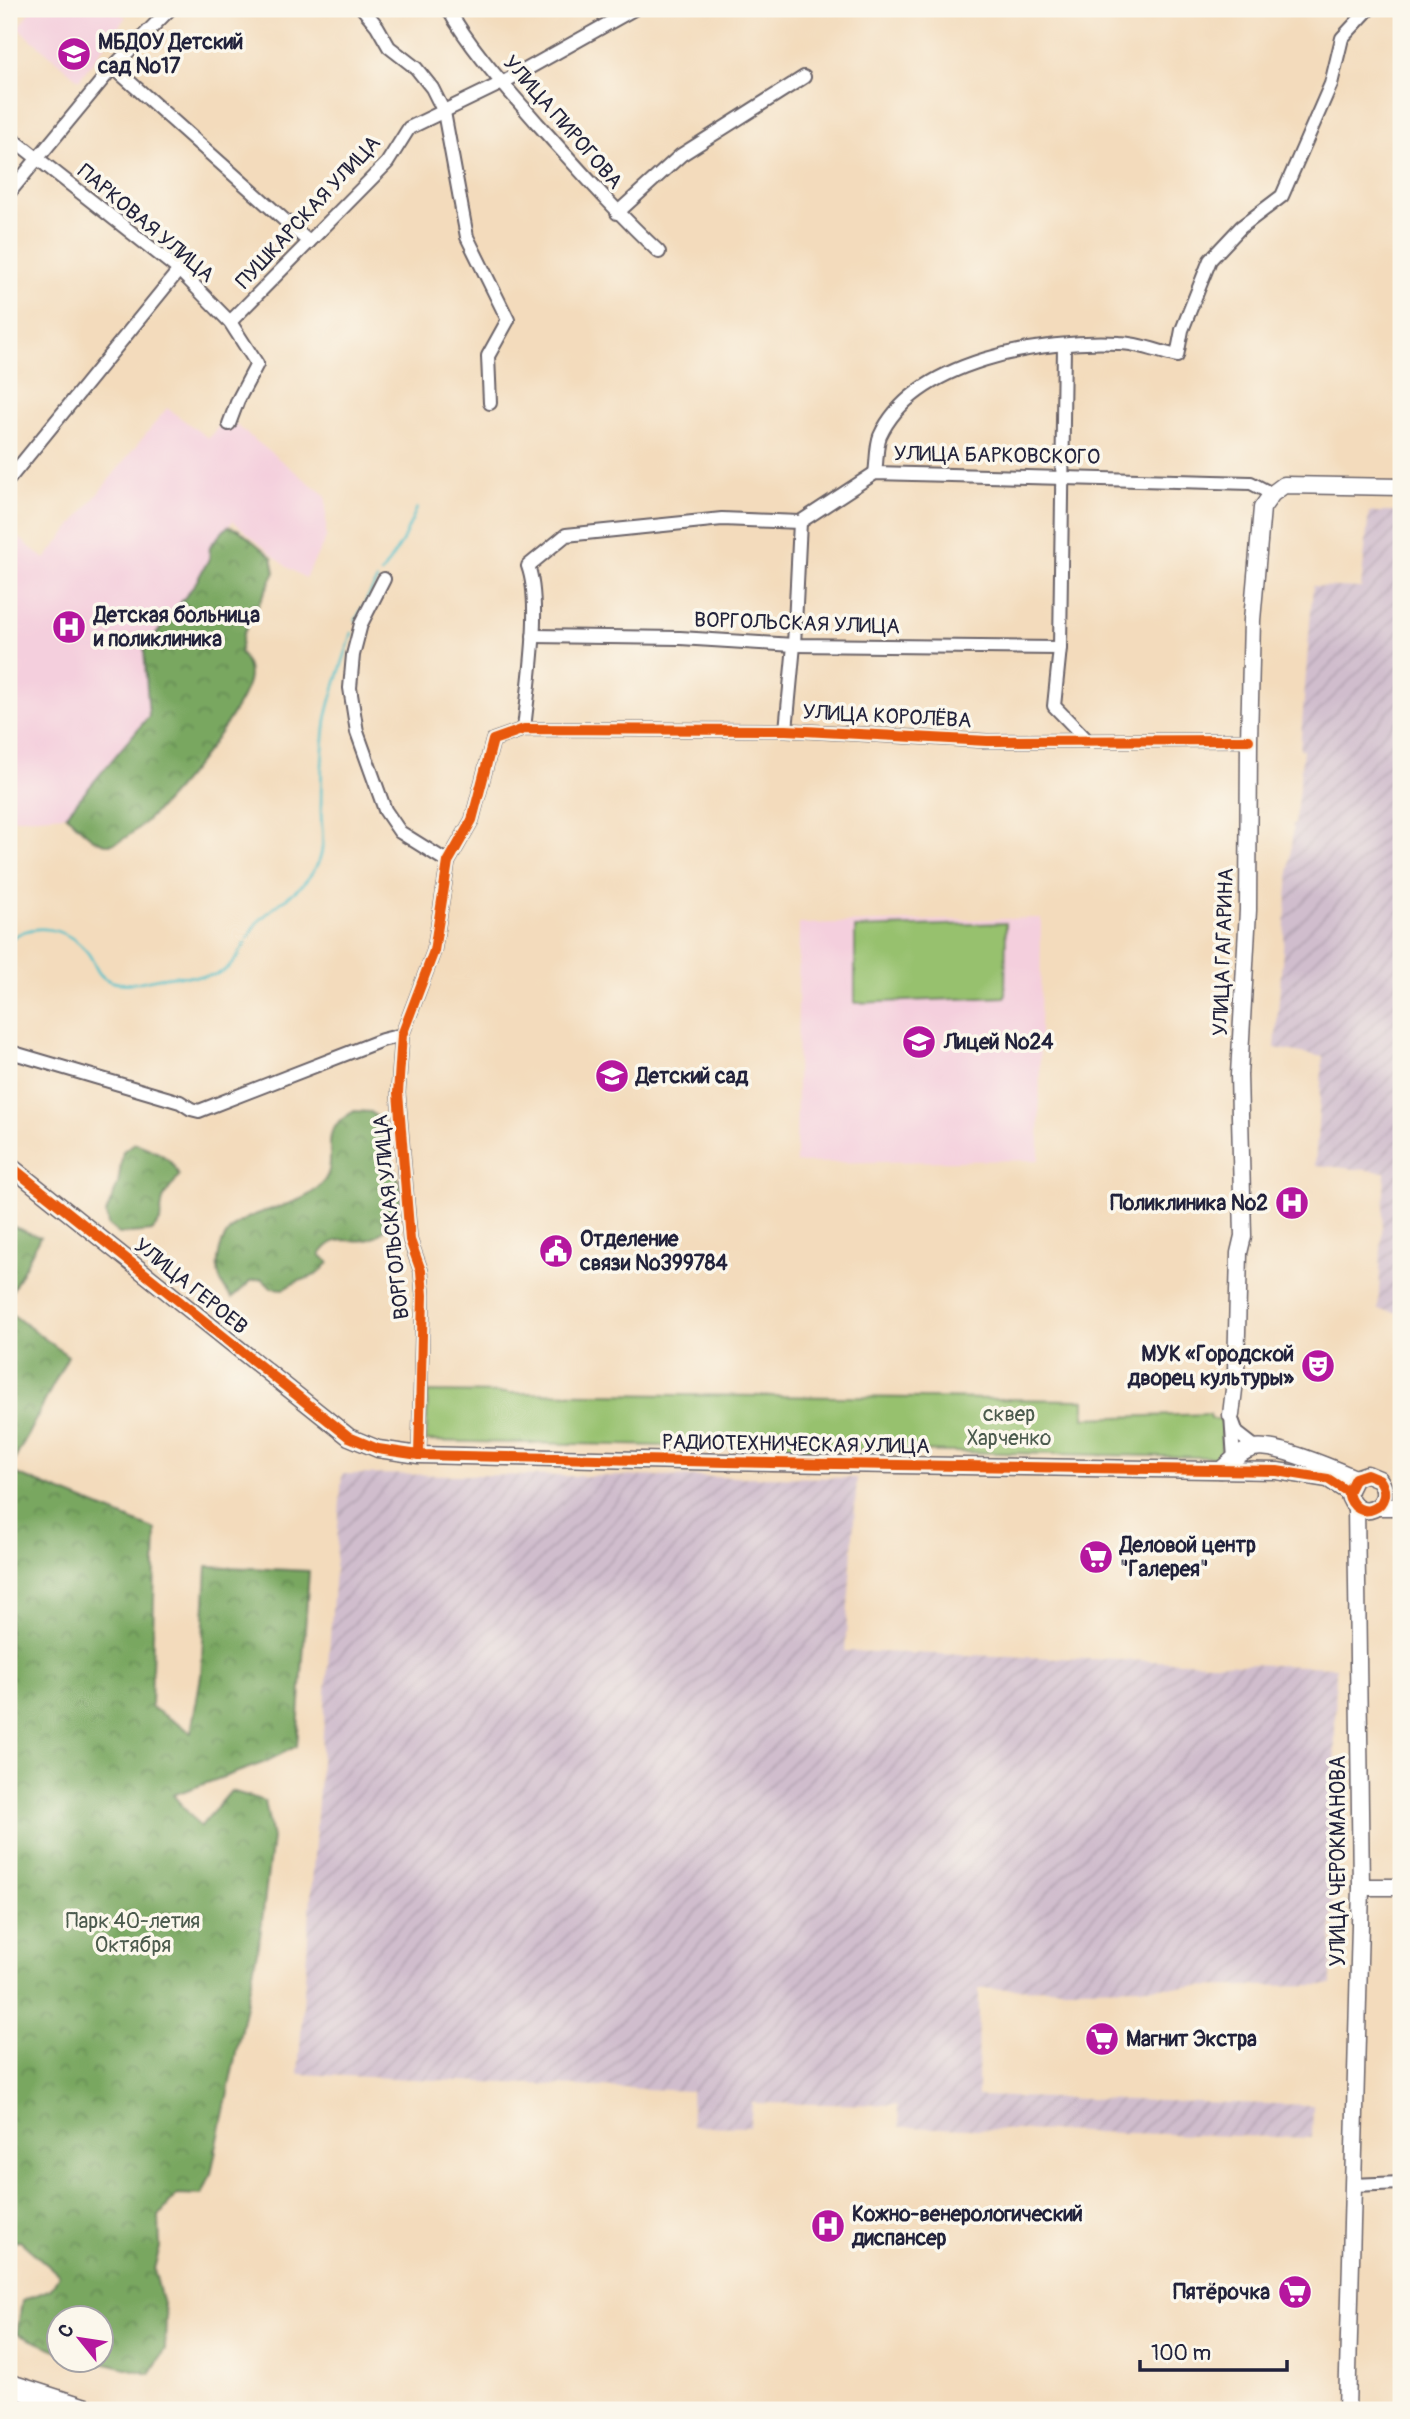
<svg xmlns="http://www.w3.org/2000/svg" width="1410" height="2419" font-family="Pangolin,sans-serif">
<defs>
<pattern id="industrial-furrows" width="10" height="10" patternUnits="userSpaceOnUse" patternTransform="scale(1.75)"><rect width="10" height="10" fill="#d0bdcd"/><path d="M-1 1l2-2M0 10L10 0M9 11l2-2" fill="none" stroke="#b2a2b1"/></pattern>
<pattern id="forest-crowns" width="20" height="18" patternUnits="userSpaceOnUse" patternTransform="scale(1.75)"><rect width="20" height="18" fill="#79a761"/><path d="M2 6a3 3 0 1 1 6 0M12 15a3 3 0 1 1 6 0" fill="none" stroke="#638851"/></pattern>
</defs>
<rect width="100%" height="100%" fill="#fbf7ec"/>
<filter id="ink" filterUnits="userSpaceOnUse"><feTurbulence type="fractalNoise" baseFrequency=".0143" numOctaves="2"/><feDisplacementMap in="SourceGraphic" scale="14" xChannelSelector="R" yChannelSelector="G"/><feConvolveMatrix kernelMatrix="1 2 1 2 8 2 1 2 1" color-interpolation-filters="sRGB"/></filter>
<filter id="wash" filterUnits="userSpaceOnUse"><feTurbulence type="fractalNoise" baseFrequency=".00686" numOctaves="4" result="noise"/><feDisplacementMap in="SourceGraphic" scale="28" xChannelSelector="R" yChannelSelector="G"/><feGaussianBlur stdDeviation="1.57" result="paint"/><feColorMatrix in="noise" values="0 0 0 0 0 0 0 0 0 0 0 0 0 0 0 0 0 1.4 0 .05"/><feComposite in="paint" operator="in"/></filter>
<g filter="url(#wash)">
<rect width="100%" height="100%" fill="#f3dbbc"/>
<g fill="#f4cfdd">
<polygon points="32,9 115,9 126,17 79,80 18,28"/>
<polygon points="167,408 208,438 227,418 326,496 326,539 305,578 287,567 233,521 210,546 209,559 195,584 144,650 149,716 66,815 9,819 9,530 45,559"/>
<polygon points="1041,918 1039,1160 796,1163 799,924"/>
</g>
<g fill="url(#industrial-furrows)">
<polygon points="1369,512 1401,512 1401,1313 1378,1310 1385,1172 1315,1165 1323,1057 1275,1048 1293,824 1295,824 1303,750 1300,749 1313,586 1361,588"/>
<polygon points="342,1474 857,1478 845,1651 1336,1667 1331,1985 979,1989 978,2096 1313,2105 1312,2138 900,2127 897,2105 752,2103 750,2127 692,2126 691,2091 298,2074"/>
</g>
<g fill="url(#forest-crowns)" stroke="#4e644e" stroke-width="2">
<path d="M228,526L239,530L272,557L275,572L243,635L240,652C247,663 251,670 248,682C240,716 143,842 110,844C93,845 78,824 66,815L149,716L144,650L195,584L209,559L210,546Z"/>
<path d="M354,1111L371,1112L385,1124C387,1137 389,1150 392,1162C395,1172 402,1184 402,1194C402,1202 396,1213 392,1220C364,1262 342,1221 320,1255L329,1262C311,1285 304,1274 284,1289L271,1288L262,1279L251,1281L232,1298C220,1284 215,1273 219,1254C229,1200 297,1218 324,1181C336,1165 325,1145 333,1129C337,1121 347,1116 354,1111Z"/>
<path d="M135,1143C155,1151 172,1156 179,1176C162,1200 163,1191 160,1222L152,1231L119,1234L108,1225L106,1213L118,1184L123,1151Z"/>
<polygon points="9,1225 40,1237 9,1297"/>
<polygon points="9,1312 68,1356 9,1471 156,1530 151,1707 191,1732 201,1676 207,1566 309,1571 297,1746 263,1763 173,1795 200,1827 231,1791 265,1801 272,1838 260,1937 211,2174 202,2195 177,2194 159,2216 160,2248 154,2269 166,2316 165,2349 150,2374 94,2360 102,2360 102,2318 60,2318 59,2351 17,2334 22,2301 51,2289 59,2275 20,2241 9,2242"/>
</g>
<g fill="#97c16e" stroke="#5c7254" stroke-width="2">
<polygon points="1006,923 1005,997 855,1003 855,928"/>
<polygon points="428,1392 1084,1400 1084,1418 1210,1414 1211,1419 1222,1419 1221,1452 1217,1457 1199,1457 426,1441"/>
</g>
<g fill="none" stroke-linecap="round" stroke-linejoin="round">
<g stroke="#51bfc8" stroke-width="2.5">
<polyline points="381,574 402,542 417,508"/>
<polyline points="356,620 377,580"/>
<path d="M9,940C34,920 68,928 88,953C96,964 96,976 110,981C131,989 157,975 178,976C192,976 213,979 225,970C241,959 246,936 258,922C279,899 303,893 318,863C326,846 321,828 321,810C321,781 322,749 326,720C331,693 344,660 352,633"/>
</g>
</g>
</g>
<g filter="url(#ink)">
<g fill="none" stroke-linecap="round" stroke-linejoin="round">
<g stroke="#6b6368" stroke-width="16">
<g id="street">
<polyline points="363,9 377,26 389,47 416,68 432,88 444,112 467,237 508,320 488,356 490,403"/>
<path d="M448,9C472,51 505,86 537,123C577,167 616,212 659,252"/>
<polyline points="113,67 309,242"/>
<polyline points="9,136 179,270 230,322 257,364 238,400 229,424"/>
<polyline points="9,193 113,67 170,9"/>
<polyline points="617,213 681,155 804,77"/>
<polyline points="230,322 387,163 409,128 502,83 634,9"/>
<polyline points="1064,345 1060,648 1054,706 1088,741"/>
<path d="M875,473C877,462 876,446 880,436C915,360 1044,339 1119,343C1138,343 1159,352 1177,356L1182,330L1210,260L1241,227L1282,196L1331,84L1342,38L1369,9"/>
<polyline points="9,479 179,270"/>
<polyline points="384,579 361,624 353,655 350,688 357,732 385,810 400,832 448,862"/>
<polyline points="533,636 680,638 794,645 1060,648"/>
<path d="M524,729C528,688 542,604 528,566L566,535L722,519L800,522L875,473L1251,483L1272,494"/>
<polyline points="786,730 794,645 800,522"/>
<polyline points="14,1053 180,1102 191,1109 199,1111 382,1040 402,1035"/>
<polyline points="1231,1415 1234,1459"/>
<polyline points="1233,1422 1237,1433 1255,1447"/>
<polyline points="419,1455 423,1295 421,1271 410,1240 398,1093 402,1035 434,951 448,862 472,820 493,740 524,729 786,730 987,741 1249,740"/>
<polyline points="1353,2185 1401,2183"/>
</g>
</g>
<g stroke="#6b6368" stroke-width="19">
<g id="secondary">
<path d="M9,1165L349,1437L378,1449L419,1455L771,1463L1277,1471L1328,1479L1348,1492C1355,1527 1399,1506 1379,1479L1367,1474L1355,1478L1348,1492"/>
<polyline points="1231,1415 1236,1372 1239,1253 1243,1236 1239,1075 1248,910 1249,740 1252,620 1262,508 1272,494 1284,485 1401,487"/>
<path d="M1221,1470C1230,1462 1241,1451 1254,1448C1274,1443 1334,1469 1355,1478"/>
<polyline points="1377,1507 1401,1507"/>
<polyline points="1361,1887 1401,1887"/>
<polyline points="1347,2410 1361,1887 1356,1507"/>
</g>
</g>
<g stroke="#6b6368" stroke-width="24">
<polyline id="highway" points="9,2385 87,2410"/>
</g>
<use href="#street" stroke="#fff" stroke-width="12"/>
<use href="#secondary" stroke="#fff" stroke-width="16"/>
<use href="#highway" stroke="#fff" stroke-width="21"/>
<g stroke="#fbf7ec" stroke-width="15">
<g id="cycleway">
<path d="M9,1165L349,1437L378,1449L419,1455L771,1463L1277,1471L1328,1479L1348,1492C1355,1527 1399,1506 1379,1479L1367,1474L1355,1478L1348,1492"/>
<polyline points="419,1455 423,1295 421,1271 410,1240 398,1093 402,1035 434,951 448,862 472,820 493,740 524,729 786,730 987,741 1249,740"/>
</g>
</g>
<use href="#cycleway" stroke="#e8590c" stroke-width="10"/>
</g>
</g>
<defs>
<g id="school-disc" transform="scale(1.75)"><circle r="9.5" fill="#b5179e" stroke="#fbf7ec"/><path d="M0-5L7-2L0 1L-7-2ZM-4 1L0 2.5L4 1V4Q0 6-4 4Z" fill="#fff"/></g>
<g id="hospital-disc" transform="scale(1.75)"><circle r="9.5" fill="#b5179e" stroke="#fbf7ec"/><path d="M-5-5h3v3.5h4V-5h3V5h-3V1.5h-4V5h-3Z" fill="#fff"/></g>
<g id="civic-disc" transform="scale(1.75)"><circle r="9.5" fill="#b5179e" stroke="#fbf7ec"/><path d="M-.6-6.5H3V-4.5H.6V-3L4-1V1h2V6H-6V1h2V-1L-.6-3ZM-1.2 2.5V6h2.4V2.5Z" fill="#fff"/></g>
<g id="theatre-disc" transform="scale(1.75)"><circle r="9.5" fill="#b5179e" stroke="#fbf7ec"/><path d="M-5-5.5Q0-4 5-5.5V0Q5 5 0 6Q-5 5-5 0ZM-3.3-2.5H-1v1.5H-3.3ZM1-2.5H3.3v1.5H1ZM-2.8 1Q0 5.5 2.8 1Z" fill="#fff"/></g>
<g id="supermarket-disc" transform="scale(1.75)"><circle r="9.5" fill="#b5179e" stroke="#fbf7ec"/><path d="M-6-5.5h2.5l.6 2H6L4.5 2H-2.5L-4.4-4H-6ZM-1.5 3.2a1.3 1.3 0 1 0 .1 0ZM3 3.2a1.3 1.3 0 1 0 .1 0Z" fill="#fff"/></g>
</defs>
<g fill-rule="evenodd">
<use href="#school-disc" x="74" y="54"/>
<use href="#hospital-disc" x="69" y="627"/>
<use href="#school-disc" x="919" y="1042"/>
<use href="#school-disc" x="612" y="1076"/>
<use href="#hospital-disc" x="1292" y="1203"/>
<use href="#civic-disc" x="556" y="1251"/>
<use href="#theatre-disc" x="1318" y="1366"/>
<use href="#supermarket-disc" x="1096" y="1557"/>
<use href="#supermarket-disc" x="1102" y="2039"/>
<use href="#hospital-disc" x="828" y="2226"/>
<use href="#supermarket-disc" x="1295" y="2292"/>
</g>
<g text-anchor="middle" stroke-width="7" stroke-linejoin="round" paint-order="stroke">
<g font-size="21" font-weight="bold" fill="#22223b" stroke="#fbf7ec" text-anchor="start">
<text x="98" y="49">МБДОУ Детский<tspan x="98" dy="24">сад №17</tspan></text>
<text x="94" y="622">Детская больница<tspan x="94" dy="24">и поликлиника</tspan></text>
<text x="944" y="1049">Лицей №24</text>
<text x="636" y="1083">Детский сад</text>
<text x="1268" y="1210" text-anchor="end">Поликлиника №2</text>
<text x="580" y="1246">Отделение<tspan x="580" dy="24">связи №399784</tspan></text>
<text x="1294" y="1361" text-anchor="end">МУК «Городской<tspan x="1294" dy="24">дворец культуры»</tspan></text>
<text x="1120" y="1552">Деловой центр<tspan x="1120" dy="24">"Галерея"</tspan></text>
<text x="1126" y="2046">Магнит Экстра</text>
<text x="852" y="2221">Кожно-венерологический<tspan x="852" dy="24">диспансер</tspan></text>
<text x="1270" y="2299" text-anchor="end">Пятёрочка</text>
</g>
<g font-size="21" fill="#22223b" stroke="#fbf7ec">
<text transform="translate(563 122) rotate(49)" y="7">УЛИЦА ПИРОГОВА</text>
<text transform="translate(308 212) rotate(-47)" y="7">ПУШКАРСКАЯ УЛИЦА</text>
<text transform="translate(146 223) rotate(40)" y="7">ПАРКОВАЯ УЛИЦА</text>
<text transform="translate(997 455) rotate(1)" y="7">УЛИЦА БАРКОВСКОГО</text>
<text transform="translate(797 623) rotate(2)" y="7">ВОРГОЛЬСКАЯ УЛИЦА</text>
<text transform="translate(887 716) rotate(3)" y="7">УЛИЦА КОРОЛЁВА</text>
<text transform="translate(1223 952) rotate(-88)" y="7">УЛИЦА ГАГАРИНА</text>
<text transform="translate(391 1217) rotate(-96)" y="7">ВОРГОЛЬСКАЯ УЛИЦА</text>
<text transform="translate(191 1286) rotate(39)" y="7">УЛИЦА ГЕРОЕВ</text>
<text transform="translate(796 1444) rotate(1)" y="7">РАДИОТЕХНИЧЕСКАЯ УЛИЦА</text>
<text transform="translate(1338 1861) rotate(-90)" y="7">УЛИЦА ЧЕРОКМАНОВА</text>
</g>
<g font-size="21" fill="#4b5a4d" stroke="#fbf7ec">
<text x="1009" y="1421">сквер<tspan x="1009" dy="24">Харченко</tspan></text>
<text x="133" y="1928">Парк 40-летия<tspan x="133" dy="24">Октября</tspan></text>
</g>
</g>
<rect width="1410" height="2419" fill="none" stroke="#fbf7ec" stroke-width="35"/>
<g transform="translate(80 2339) rotate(300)"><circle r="33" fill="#fbf7ec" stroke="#a4a2a5" stroke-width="2"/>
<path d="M0-5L12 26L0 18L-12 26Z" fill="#b5179e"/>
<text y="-10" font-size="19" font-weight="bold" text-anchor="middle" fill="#22223b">С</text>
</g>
<path d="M1140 2360v10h147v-10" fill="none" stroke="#22223b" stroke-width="3.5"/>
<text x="1151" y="2360" font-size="21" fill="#22223b" stroke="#fbf7ec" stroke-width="5" paint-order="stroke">100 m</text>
</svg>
